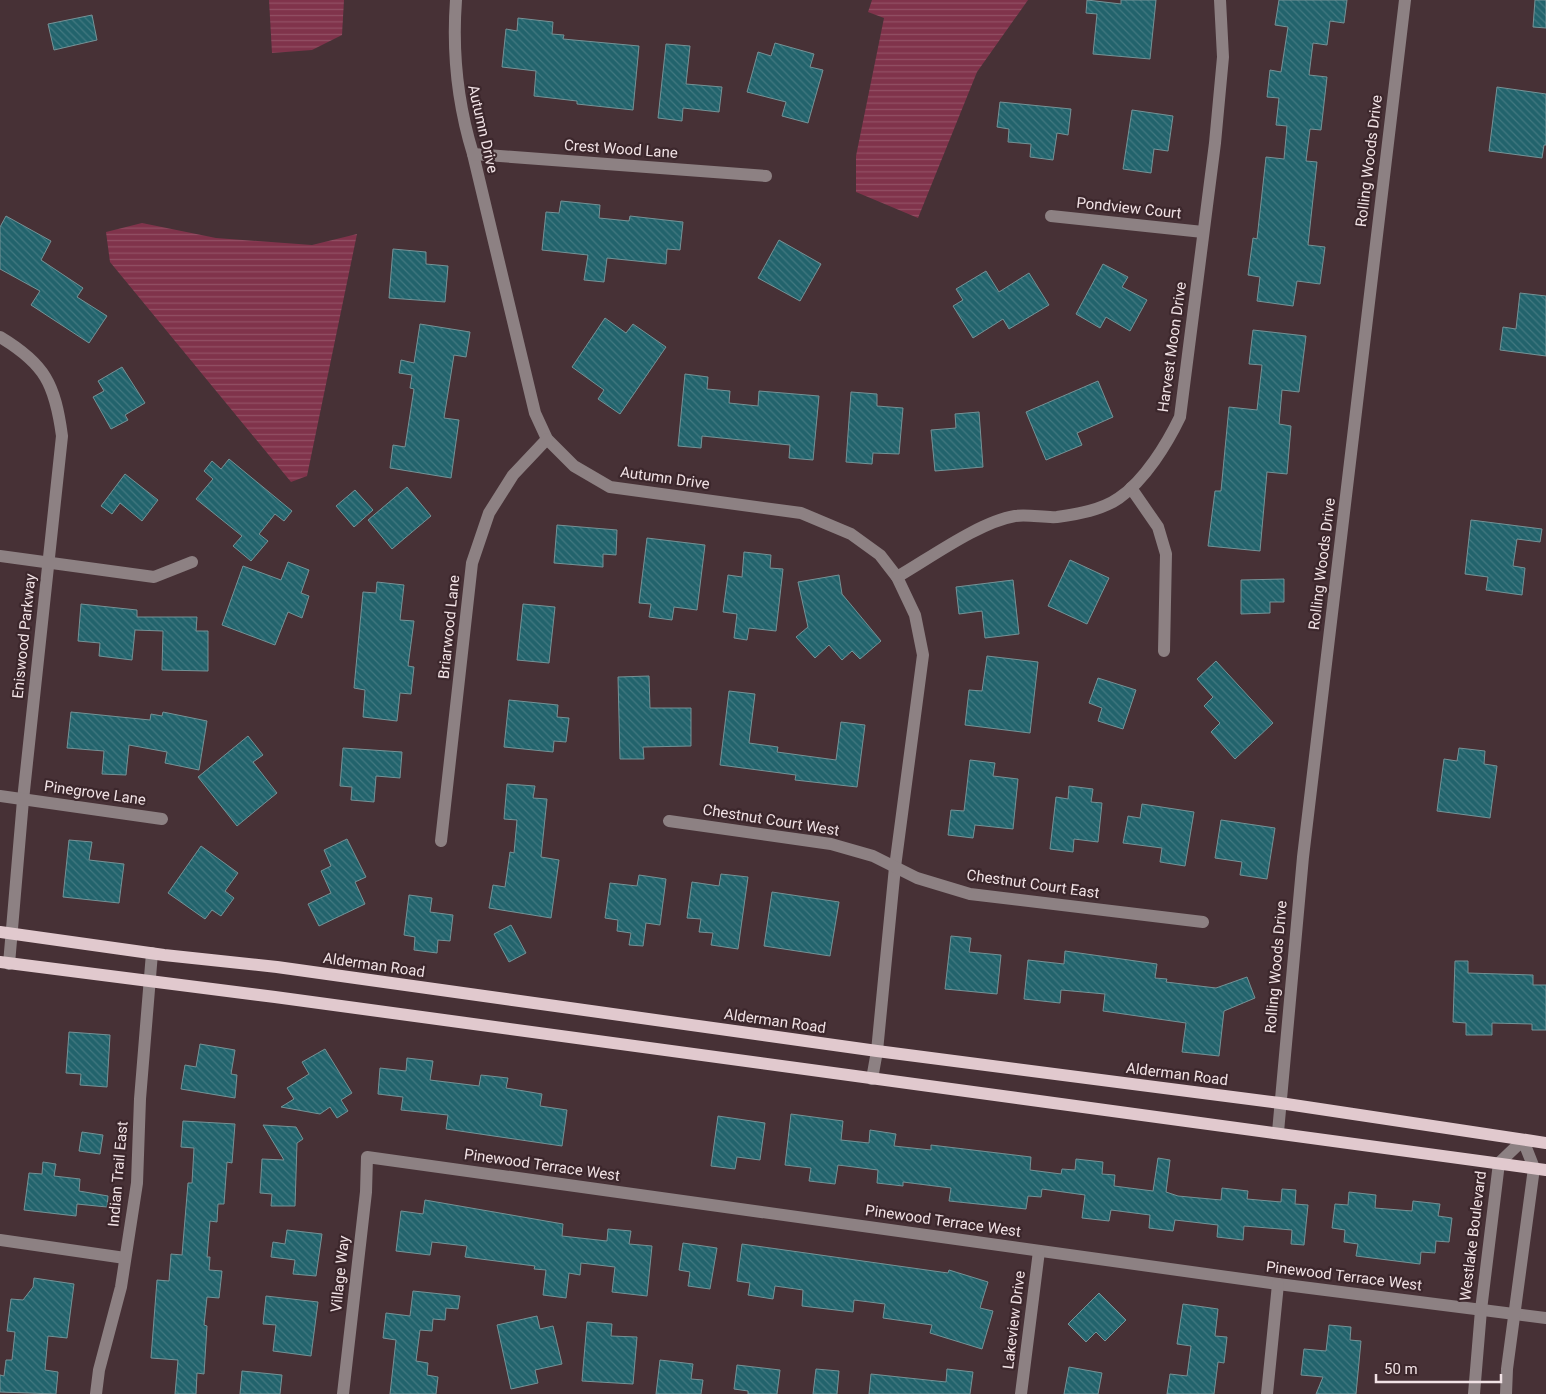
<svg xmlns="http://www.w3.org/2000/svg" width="1546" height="1394" font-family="Roboto,sans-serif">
<defs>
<pattern id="water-rules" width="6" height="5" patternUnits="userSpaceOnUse" patternTransform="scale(1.25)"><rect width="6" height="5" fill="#80334b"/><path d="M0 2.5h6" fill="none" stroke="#925065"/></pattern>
<pattern id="building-back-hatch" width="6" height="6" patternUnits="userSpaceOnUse" patternTransform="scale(1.25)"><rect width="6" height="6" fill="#22636c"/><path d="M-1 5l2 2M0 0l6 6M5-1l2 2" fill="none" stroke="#437981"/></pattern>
</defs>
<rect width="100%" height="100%" fill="#473136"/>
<g fill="url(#water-rules)">
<polygon points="269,0 344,0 342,35 312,50 272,53"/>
<polygon points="872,0 1028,0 977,72 918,218 856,192 856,156 884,18 868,12"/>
<polygon points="142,223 216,238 312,245 357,234 307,476 291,482 110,262 106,232"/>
</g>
<g fill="url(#building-back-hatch)" stroke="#759296">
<polygon points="1087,0 1121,4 1121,0 1156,0 1150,59 1093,54 1097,14 1086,13"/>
<polygon points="1279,0 1347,0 1344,23 1330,21 1327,45 1313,43 1309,75 1327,77 1321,130 1310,129 1306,161 1317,162 1308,245 1325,247 1320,284 1297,281 1293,306 1257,301 1260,277 1248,275 1253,238 1257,239 1266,157 1284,159 1287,126 1276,125 1279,98 1267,97 1270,70 1281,72 1288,27 1275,25"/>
<polygon points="1535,0 1546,0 1546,28 1533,27"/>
<polygon points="92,15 97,40 54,50 48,24"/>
<polygon points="518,18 553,22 552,34 564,35 563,39 639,46 633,110 577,104 577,101 534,96 536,71 502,67 506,29 517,31"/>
<polygon points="775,43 814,54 810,67 823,70 808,123 782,116 786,102 747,92 758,52 771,56"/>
<polygon points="666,44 690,46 686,84 722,87 719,112 683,108 682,121 658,118"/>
<polygon points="1497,87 1546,94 1546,145 1544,145 1542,158 1489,151"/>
<polygon points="1000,102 1071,109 1068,135 1057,133 1053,160 1030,157 1031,144 1008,142 1009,129 997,127"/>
<polygon points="1132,110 1173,116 1168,151 1154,149 1151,173 1123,169"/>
<polygon points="561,201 600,205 599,218 629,221 630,216 683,222 680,250 667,249 666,264 607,258 604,282 584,280 588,255 542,250 546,212 559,213"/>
<polygon points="6,216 51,241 41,260 83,288 77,297 107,316 89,343 31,305 40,291 0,269 0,227"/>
<polygon points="779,240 821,264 800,301 758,278"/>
<polygon points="393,249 426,252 426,264 448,266 445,302 389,298"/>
<polygon points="1103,264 1128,277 1122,287 1147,300 1130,331 1106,317 1100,328 1076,314"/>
<polygon points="986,271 999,292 1029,273 1049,305 1009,329 1003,319 973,338 953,306 963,300 956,289"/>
<polygon points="1520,293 1546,296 1546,356 1500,350 1503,327 1516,329"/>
<polygon points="605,318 626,333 633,324 666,347 620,414 598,399 604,390 572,367"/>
<polygon points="420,324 470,332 466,357 454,355 444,418 459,420 451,478 390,468 393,445 405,447 414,389 410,388 412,375 399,373 401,360 414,363"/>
<polygon points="1253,330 1306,336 1299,392 1282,390 1279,424 1291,426 1287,474 1267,472 1260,551 1208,546 1215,491 1221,491 1229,407 1257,410 1262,365 1249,364"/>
<polygon points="122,367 145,403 125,415 128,420 111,429 93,397 104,391 98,381"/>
<polygon points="685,374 708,377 707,389 730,391 729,403 758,406 759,391 819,396 813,460 789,458 790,445 702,436 701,448 678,446"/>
<polygon points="1098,381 1113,417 1077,433 1082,445 1046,460 1026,412"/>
<polygon points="851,392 877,394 877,406 903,408 899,454 873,453 872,464 846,462"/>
<polygon points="979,412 983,467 935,471 931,430 956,428 955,414"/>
<polygon points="229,459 292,511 284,521 275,514 259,534 268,541 251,561 233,546 242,536 196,499 213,479 204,471 212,461 221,469"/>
<polygon points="125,474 158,500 142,521 120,503 112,514 101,506"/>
<polygon points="407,487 431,516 392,549 368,520"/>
<polygon points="355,490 373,510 354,527 336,506"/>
<polygon points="1471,520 1542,529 1540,542 1517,539 1513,566 1525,568 1522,595 1486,590 1488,577 1465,574"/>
<polygon points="557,525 617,530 616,555 603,554 603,567 554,563"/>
<polygon points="647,538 705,545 697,610 674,607 672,620 649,617 651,604 639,603"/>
<polygon points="744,552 771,555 770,568 783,569 776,631 749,628 747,640 734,638 737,614 723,612 728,575 742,577"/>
<polygon points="1070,560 1109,578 1087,624 1048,606"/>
<polygon points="288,562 309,570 301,593 309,596 302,618 288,612 275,645 222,625 243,566 281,580"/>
<polygon points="839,575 842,594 881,641 860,659 852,651 842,660 829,645 815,658 796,637 808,627 798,582"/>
<polygon points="1284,579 1284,602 1270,602 1270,613 1241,614 1241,580"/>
<polygon points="1013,580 1019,634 985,638 982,611 959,614 956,587"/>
<polygon points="377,582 404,585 400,620 414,621 408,666 414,667 411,694 400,693 397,721 363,717 365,690 354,688 363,592 376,593"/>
<polygon points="81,604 137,610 137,617 197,617 196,631 208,631 208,671 162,670 163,631 135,630 132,660 99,656 100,643 78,641"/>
<polygon points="523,604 555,607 549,663 517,660"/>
<polygon points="987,656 1038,662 1030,733 965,725 969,690 982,691"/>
<polygon points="1216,661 1273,723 1235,759 1211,732 1220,723 1204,706 1213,697 1197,679"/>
<polygon points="649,676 650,708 691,708 691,746 643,747 644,759 620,759 618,677"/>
<polygon points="1098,678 1136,690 1123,729 1098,721 1102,708 1089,703"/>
<polygon points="729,691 755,694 749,743 778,747 777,752 836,760 841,722 865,725 857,787 795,780 796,775 720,765"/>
<polygon points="509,700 558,705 557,717 569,718 566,742 554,741 553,752 504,747"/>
<polygon points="71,712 150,720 151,714 162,716 163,712 207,721 199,770 165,763 167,752 129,745 126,775 102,774 104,751 67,748"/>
<polygon points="248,736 263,755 253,762 277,793 237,826 198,777"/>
<polygon points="343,748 402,752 400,778 376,776 374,802 351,800 352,787 340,786"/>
<polygon points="1459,748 1485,751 1484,764 1497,766 1490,818 1437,811 1444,759 1457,761"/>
<polygon points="970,760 995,763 993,776 1018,779 1013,829 975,825 973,838 948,835 951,810 964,811"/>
<polygon points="507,784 535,786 533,798 547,799 541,857 559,860 551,918 489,908 493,885 505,887 510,852 514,853 517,820 504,819"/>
<polygon points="1069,786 1093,789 1091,802 1102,803 1098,842 1074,839 1073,852 1050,849 1056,797 1068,799"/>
<polygon points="1142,804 1194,812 1185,866 1160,862 1162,848 1123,843 1128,816 1140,818"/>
<polygon points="1221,820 1275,828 1267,879 1240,875 1242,862 1215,858"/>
<polygon points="347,839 366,877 355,882 365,904 319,926 308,904 331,893 321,871 331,866 324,850"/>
<polygon points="69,840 92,842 89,860 124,864 119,903 63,897"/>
<polygon points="201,846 238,873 225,891 234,898 221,916 212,910 205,919 168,893"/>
<polygon points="721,874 748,877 738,949 711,945 713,933 699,932 701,919 687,918 692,882 719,886"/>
<polygon points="639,875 666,879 660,925 646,923 643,946 629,945 631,933 617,931 618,920 605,918 610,883 637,886"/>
<polygon points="772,892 839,902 830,956 764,946"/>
<polygon points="409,895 432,898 430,912 453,915 450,941 438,940 437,953 414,950 415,937 404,935"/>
<polygon points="511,925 526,953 509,962 494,934"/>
<polygon points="951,936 971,938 969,952 1001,955 997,994 945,989"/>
<polygon points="1065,951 1157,964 1155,978 1167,979 1166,982 1216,988 1247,977 1255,998 1224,1011 1219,1056 1182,1052 1186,1023 1103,1011 1105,994 1061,990 1060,1003 1024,999 1028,960 1064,964"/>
<polygon points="1455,961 1468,961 1468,973 1533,975 1533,985 1546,985 1546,1030 1532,1030 1532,1024 1492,1023 1492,1035 1466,1035 1466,1023 1453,1022"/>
<polygon points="69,1032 110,1035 107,1087 80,1085 81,1074 66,1073"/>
<polygon points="200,1044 235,1050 231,1074 237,1075 235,1098 181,1089 185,1065 196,1067"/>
<polygon points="325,1049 352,1093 341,1100 348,1111 337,1118 330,1107 320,1114 281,1107 294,1099 287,1088 309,1074 302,1062"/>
<polygon points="407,1058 433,1061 430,1080 479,1086 481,1075 508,1078 506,1088 542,1094 540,1106 567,1110 562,1146 446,1129 448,1115 401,1110 403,1097 378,1094 380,1068 406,1071"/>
<polygon points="791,1114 843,1121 841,1140 869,1143 870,1130 896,1134 894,1146 931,1150 931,1145 1031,1157 1030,1170 1061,1174 1062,1169 1075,1170 1076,1159 1103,1162 1102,1174 1115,1175 1114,1186 1153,1191 1158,1158 1170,1160 1166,1192 1178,1196 1221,1200 1222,1188 1248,1191 1247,1199 1281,1202 1282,1189 1296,1190 1295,1204 1308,1205 1304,1245 1291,1244 1292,1230 1244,1226 1243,1240 1217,1237 1218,1225 1175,1220 1173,1231 1149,1228 1150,1215 1111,1210 1109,1221 1082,1218 1085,1195 1042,1189 1041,1197 1028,1196 1026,1209 949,1201 951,1188 903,1182 903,1186 877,1183 878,1170 838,1165 835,1184 809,1181 811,1168 785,1165"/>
<polygon points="718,1116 765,1123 760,1160 737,1157 735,1169 711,1166"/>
<polygon points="183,1121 235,1124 232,1163 227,1162 224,1204 218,1204 217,1222 210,1221 207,1257 210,1257 209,1270 222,1271 219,1298 207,1297 204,1325 207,1326 204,1374 197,1373 196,1394 175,1394 178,1360 151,1358 157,1280 169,1281 171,1254 182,1255 188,1183 192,1183 194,1148 181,1147"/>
<polygon points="263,1125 296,1127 303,1139 297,1143 295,1206 271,1206 272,1194 260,1193 262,1159 284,1160"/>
<polygon points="82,1132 103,1135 100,1154 79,1151"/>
<polygon points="43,1162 56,1164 54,1176 80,1179 79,1191 108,1196 107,1207 77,1204 76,1216 24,1210 29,1173 42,1174"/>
<polygon points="1349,1192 1376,1195 1375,1208 1412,1211 1413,1201 1440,1204 1438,1216 1452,1218 1449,1242 1436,1241 1435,1253 1421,1252 1420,1264 1356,1256 1358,1244 1344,1242 1345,1230 1332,1228 1335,1204 1348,1205"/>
<polygon points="425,1200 563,1224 562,1236 607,1241 608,1229 631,1231 629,1244 652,1246 647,1296 612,1292 615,1267 581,1263 580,1275 569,1273 566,1298 543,1295 546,1270 534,1269 535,1266 465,1257 467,1246 432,1242 430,1255 396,1251 401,1211 423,1214"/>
<polygon points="287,1230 322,1234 316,1276 293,1274 295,1260 271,1257 273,1242 285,1244"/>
<polygon points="683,1243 717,1248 710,1289 688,1286 690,1272 679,1270"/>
<polygon points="742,1244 948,1273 949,1270 988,1282 980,1308 993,1311 982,1349 930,1333 932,1325 883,1318 885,1304 854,1300 853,1312 802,1306 803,1290 775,1286 773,1299 748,1295 750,1283 737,1281"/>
<polygon points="34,1278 74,1284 67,1338 48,1336 45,1370 58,1372 56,1394 0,1392 0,1375 4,1376 6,1360 12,1360 15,1332 7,1331 11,1299 23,1300 33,1287"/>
<polygon points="413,1291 460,1296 458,1309 446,1308 445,1320 433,1319 432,1331 420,1330 416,1361 428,1363 427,1375 438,1377 436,1394 390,1394 396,1340 383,1338 386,1313 410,1316"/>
<polygon points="1099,1293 1126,1320 1105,1341 1096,1332 1086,1342 1068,1324"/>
<polygon points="266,1296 318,1302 311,1356 273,1351 276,1325 263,1324"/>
<polygon points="1183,1304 1218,1309 1215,1336 1227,1337 1224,1363 1218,1362 1214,1394 1167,1394 1170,1374 1187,1376 1191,1346 1177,1344"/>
<polygon points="537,1316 540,1329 553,1326 562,1364 535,1370 538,1383 511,1389 497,1325"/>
<polygon points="587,1322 612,1324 611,1336 637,1337 633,1384 582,1381"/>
<polygon points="1329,1325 1351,1327 1350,1340 1361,1341 1356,1394 1316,1394 1323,1377 1301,1375 1304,1349 1326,1351"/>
<polygon points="660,1360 693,1364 691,1379 703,1380 701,1394 656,1394"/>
<polygon points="737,1365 780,1370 777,1394 748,1394 748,1391 734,1389"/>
<polygon points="1069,1367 1102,1373 1098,1394 1064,1394"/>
<polygon points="816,1369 839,1371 837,1394 813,1394"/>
<polygon points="947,1369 973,1372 970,1394 869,1394 871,1374 946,1382"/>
<polygon points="242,1371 282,1375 280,1394 240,1394"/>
</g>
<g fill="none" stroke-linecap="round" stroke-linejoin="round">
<g stroke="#8d8183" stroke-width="12">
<path d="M456,0C452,54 457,102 473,154L535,413L547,439L574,466L610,487L801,513L851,534L880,555L897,577L915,615L923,655L895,867L877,1051L872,1079"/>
<polyline points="473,154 766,176"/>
<polyline points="1051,216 1203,232"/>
<path d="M0,337C45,364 55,384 62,436L23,800L9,964"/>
<polyline points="1131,488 1158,527 1166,554 1164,651"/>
<polyline points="0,556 154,577 192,562"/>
<path d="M897,577C930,558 979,522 1015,516C1029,514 1044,518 1057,517C1078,514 1102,510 1119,498C1145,480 1167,444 1180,417L1215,143L1223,57L1220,0"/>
<polyline points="0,796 162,819"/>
<polyline points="669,821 831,844 873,856 917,878 970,894 1203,922"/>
<polyline points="441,841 472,563 489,513 513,475 547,439"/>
<polyline points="1278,1132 1303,857 1405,0"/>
<polyline points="0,1240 125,1258"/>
<polyline points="96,1394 99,1370 121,1287 137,1183 140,1099 152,953"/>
<polyline points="343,1394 366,1192 367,1157 1278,1284 1546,1318"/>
<polyline points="1021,1394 1039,1251"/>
<polyline points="1267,1394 1278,1284"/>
<polyline points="1474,1394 1481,1310 1499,1163 1523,1140 1534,1168 1507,1369 1506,1394"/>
</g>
<g stroke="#e1c9ce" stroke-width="12">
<polyline points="0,932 164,955 277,967 877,1051 1280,1103 1546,1143"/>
<polyline points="0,962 275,997 1546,1170"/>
</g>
</g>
<g text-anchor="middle" stroke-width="4.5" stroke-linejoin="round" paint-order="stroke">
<g font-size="15" fill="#f1e2e5" stroke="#3c272c">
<text transform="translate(483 129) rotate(77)" y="5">Autumn Drive</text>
<text transform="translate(621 149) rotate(4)" y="5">Crest Wood Lane</text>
<text transform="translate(1369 161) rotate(-83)" y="5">Rolling Woods Drive</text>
<text transform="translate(1129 208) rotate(6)" y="5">Pondview Court</text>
<text transform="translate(1172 347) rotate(-82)" y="5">Harvest Moon Drive</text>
<text transform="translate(665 478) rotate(8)" y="5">Autumn Drive</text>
<text transform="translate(1322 564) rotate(-83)" y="5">Rolling Woods Drive</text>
<text transform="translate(449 627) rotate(-84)" y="5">Briarwood Lane</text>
<text transform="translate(24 636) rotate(-84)" y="5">Eniswood Parkway</text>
<text transform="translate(95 793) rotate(8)" y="5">Pinegrove Lane</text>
<text transform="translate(771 820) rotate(9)" y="5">Chestnut Court West</text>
<text transform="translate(1033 884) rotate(8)" y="5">Chestnut Court East</text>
<text transform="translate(374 965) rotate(8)" y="5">Alderman Road</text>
<text transform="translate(1276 967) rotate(-85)" y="5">Rolling Woods Drive</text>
<text transform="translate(775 1021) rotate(8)" y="5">Alderman Road</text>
<text transform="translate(1177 1074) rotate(7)" y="5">Alderman Road</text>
<text transform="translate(542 1165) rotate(8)" y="5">Pinewood Terrace West</text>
<text transform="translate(118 1174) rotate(-85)" y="5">Indian Trail East</text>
<text transform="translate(943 1221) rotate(8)" y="5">Pinewood Terrace West</text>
<text transform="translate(1473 1236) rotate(-83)" y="5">Westlake Boulevard</text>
<text transform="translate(340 1274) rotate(-84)" y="5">Village Way</text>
<text transform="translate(1344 1276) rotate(7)" y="5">Pinewood Terrace West</text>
<text transform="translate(1014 1320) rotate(-83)" y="5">Lakeview Drive</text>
</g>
</g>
<path d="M1376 1374v8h125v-8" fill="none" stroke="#f1e2e5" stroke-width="2.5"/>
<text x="1384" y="1374" font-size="15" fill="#f1e2e5" stroke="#3c272c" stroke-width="4" paint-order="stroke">50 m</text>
</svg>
